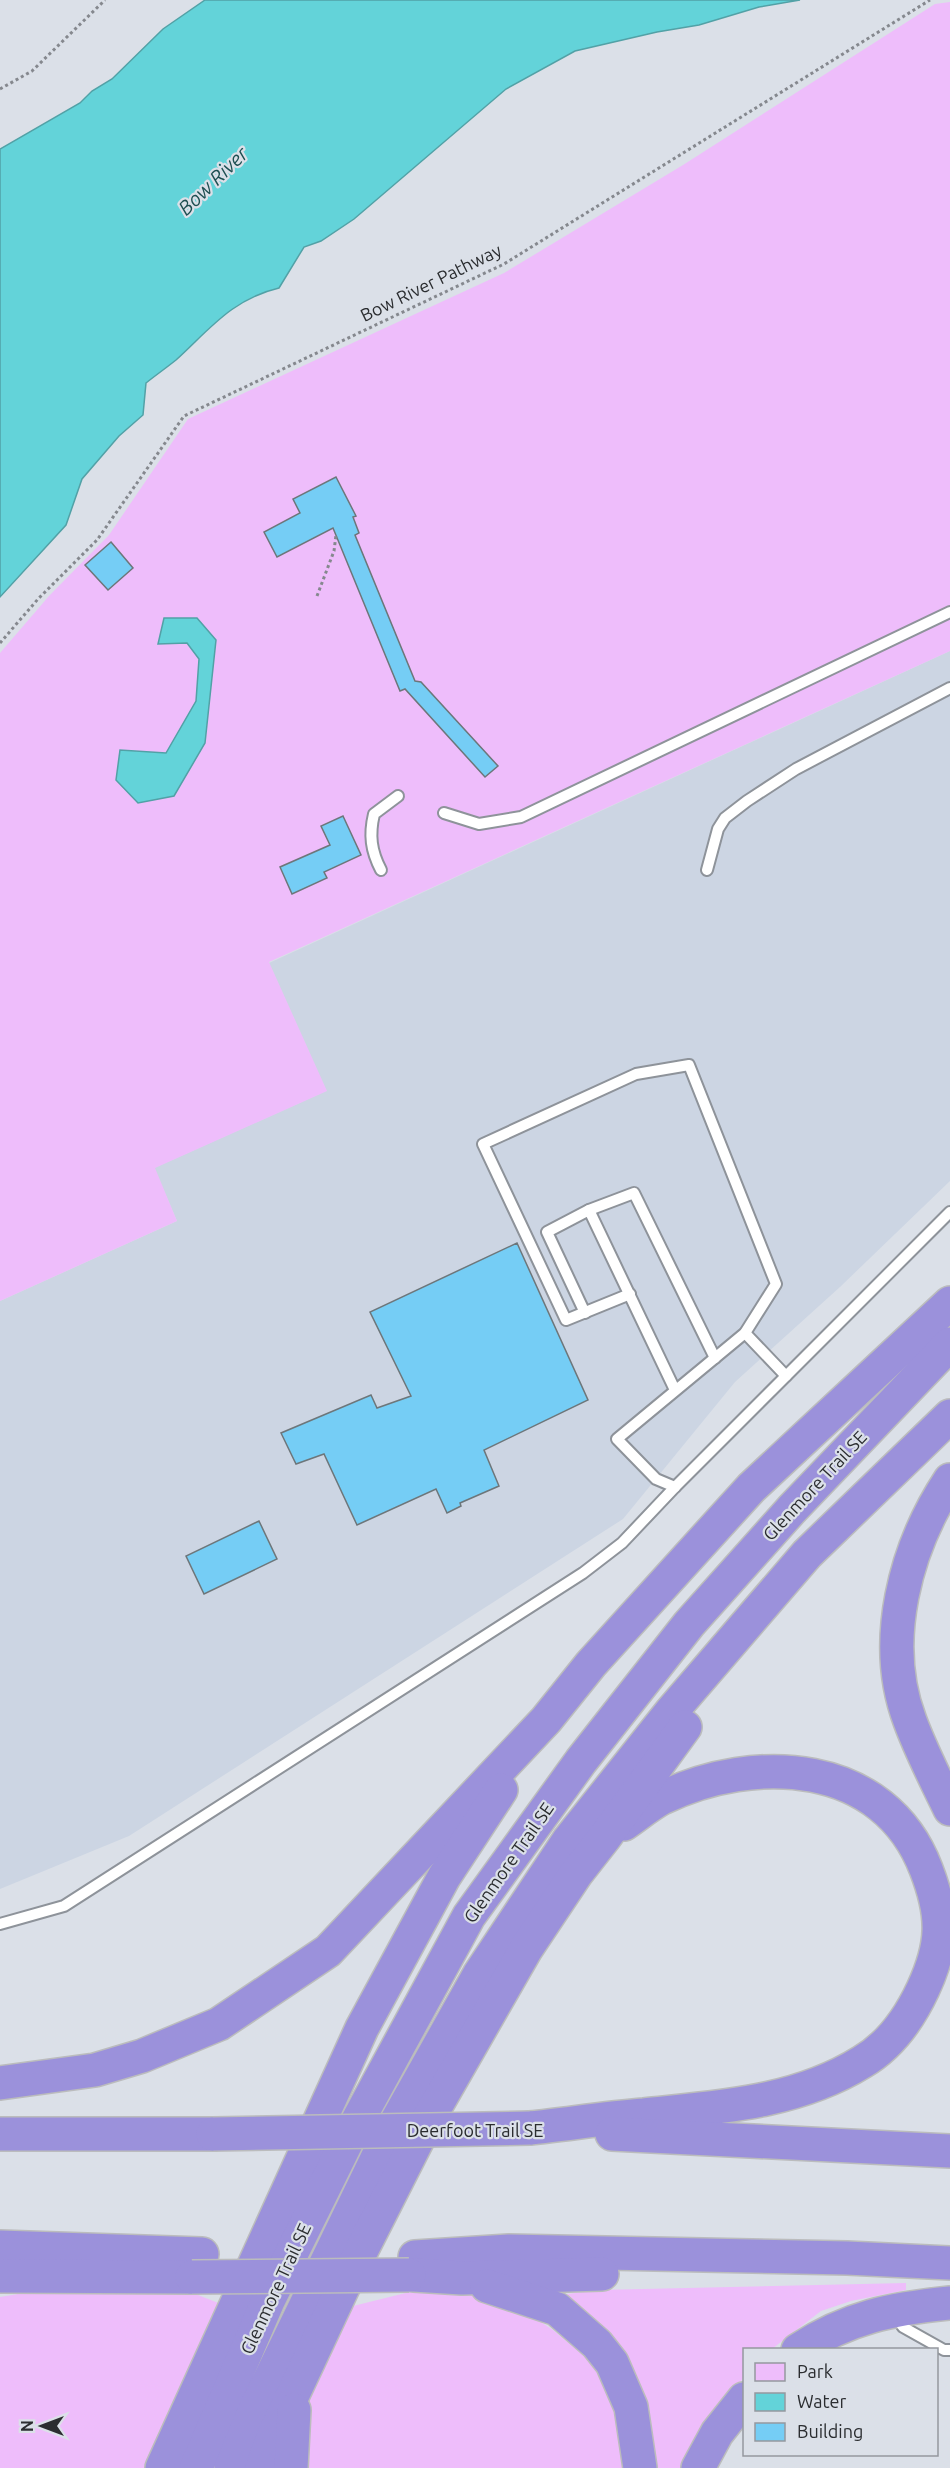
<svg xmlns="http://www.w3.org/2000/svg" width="950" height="2468" font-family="Ubuntu,sans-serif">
<rect width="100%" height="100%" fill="#dbe0e8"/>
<polygon fill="#ccd5e3" points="950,651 950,1181 840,1287 735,1382 623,1519 129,1836 0,1889 0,1301 177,1221 154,1168 326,1091 269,963"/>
<g fill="#eebdfb">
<polygon points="950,2 950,651 269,962 327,1091 155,1168 177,1221 0,1301 0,653 49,596 109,535 188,419 504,273 683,165 935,4"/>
<polygon points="906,2283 906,2290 851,2301 821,2311 772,2349 744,2350 744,2377 726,2402 688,2468 648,2468 648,2434 552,2296 598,2290"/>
<polygon points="434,2286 493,2299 521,2309 553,2330 589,2360 612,2395 623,2430 625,2468 304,2468 309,2402 331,2335 349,2307"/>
<polygon points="61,2287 180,2288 221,2304 147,2468 0,2468 0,2297"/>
</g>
<g fill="#63d3d9" stroke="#52a1a6" stroke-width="1.5">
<path d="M205,0H800L759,7L699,25L657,32L575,51L506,89L354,219L321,241L304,247L279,288C232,299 209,330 176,360C166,368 156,375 146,383L143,415L119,436L82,479L66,525L0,597V149L80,103L92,91L112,79L163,29Z"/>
<polygon points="164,618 197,618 216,640 205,743 174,796 138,803 116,780 120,750 166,753 196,701 199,659 187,643 158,644"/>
</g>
<g fill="#75cdf5" stroke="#6d767a" stroke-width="1.5">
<polygon points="336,477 356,516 353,517 359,533 355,535 415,681 421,682 498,766 485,777 405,689 400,691 333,528 277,557 264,532 300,513 293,499"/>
<polygon points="111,542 133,568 108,590 85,565"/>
<polygon points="343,816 361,855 324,872 327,878 292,894 280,867 330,845 321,826"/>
<polygon points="517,1243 588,1400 484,1450 499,1486 460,1503 461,1506 447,1513 436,1489 357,1525 324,1454 296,1464 281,1433 371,1395 377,1408 411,1396 370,1312"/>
<polygon points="259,1521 277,1559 204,1594 186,1556"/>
</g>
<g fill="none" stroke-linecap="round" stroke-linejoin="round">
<g stroke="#8e939a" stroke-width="14">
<g id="service">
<polyline points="444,813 479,824 521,817 950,612"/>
<path d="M381,870C371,851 369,835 374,814L398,796"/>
<polyline points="707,870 718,829 725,818 747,801 796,769 950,688"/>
<polyline points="589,1210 634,1193 715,1358"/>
<polyline points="630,1294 566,1320 483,1144 636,1074 689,1065 776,1284 745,1333 617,1439 656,1479 675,1487"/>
<polyline points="585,1313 547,1232 589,1210 675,1390"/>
<polyline points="745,1333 786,1376"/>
<polyline points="0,1924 64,1906 583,1573 622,1543 675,1487 950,1212"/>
<polyline points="894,2314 903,2327 944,2350 950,2350"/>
</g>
</g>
<g stroke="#bbbcbd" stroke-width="36">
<g id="motorway">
<path d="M950,1480C905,1548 880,1642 910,1721C921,1751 936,1780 950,1809"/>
<polyline points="0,2083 95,2070 142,2056 219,2024 328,1951 546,1720 591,1664 751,1488 950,1303"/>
<path d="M530,2128C568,2124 606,2118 644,2115C719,2107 796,2103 862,2062C891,2045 909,2019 923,1989C944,1944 944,1915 926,1869C884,1759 755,1753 662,1798C649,1805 636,1816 624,1824"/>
<polyline points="0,2134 213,2134"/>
<polyline points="612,2134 950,2151"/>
<polyline points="0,2247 202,2254"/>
<polyline points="415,2257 509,2251 847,2258 950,2263"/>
<polyline points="414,2275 462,2278 602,2274"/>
<polyline points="0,2276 192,2277"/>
<polyline points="487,2286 557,2309 597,2344 612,2363 631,2407 640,2468"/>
<path d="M798,2350C849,2317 891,2309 950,2303"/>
<polyline points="162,2468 362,2028 444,1877 501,1790"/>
<polyline points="196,2468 268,2301 350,2135 469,1916 581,1761 689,1624 792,1509 950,1344"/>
<polyline points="231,2468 254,2412 386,2140 479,1975 569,1840 671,1712 807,1554 950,1416"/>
<polyline points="262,2468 274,2435 346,2281 425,2125 526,1949 576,1874 605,1837 685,1727"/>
<polyline points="291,2468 294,2410"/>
<polyline points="698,2468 717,2433 744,2399"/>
</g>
</g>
<g stroke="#85888e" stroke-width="3" stroke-dasharray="3 3" stroke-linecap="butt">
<polyline points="0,89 32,71 105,0"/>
<polyline points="317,596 334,551 336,535"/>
<polyline points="0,643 38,599 97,540 184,416 504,264 930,0"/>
</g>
<use href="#service" stroke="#fff" stroke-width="10"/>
<use href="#motorway" stroke="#9b91db" stroke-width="33"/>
<g stroke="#bbbcbd" stroke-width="36" stroke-linecap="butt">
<g id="motorway-bridge">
<polyline points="213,2134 530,2128"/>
<polyline points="192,2277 409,2275"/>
</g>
</g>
<use href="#motorway-bridge" stroke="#9b91db" stroke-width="33"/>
</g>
<g text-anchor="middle" stroke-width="4.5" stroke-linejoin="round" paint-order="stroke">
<g font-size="18" fill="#2b2d30" stroke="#dbe0e8">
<text transform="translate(431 283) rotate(-26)" y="6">Bow River Pathway</text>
<text transform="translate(815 1486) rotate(-47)" y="6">Glenmore Trail SE</text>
<text transform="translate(509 1863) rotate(-55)" y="6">Glenmore Trail SE</text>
<text x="475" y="2137">Deerfoot Trail SE</text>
<text transform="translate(276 2289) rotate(-65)" y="6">Glenmore Trail SE</text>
</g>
<g font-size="20" font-style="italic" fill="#1e4f52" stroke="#dbe0e8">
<text transform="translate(213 181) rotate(-44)" y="7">Bow River</text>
</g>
</g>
<rect x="743" y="2348" width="195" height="108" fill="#dbe0e8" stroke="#95989e" stroke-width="1.5"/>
<rect x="755" y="2363" width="30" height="18" fill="#eebdfb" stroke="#95989e" stroke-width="1.5"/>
<text x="797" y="2378" font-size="18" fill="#2b2d30">Park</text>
<rect x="755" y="2393" width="30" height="18" fill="#63d3d9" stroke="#95989e" stroke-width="1.5"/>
<text x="797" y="2408" font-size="18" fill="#2b2d30">Water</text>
<rect x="755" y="2423" width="30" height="18" fill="#75cdf5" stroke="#95989e" stroke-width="1.5"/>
<text x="797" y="2438" font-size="18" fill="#2b2d30">Building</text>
<g transform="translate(42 2426) rotate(270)" stroke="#dbe0e8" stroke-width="4.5" paint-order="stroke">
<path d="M0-4.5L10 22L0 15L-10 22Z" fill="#2b2d30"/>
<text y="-9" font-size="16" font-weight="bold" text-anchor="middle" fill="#2b2d30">N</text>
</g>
</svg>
